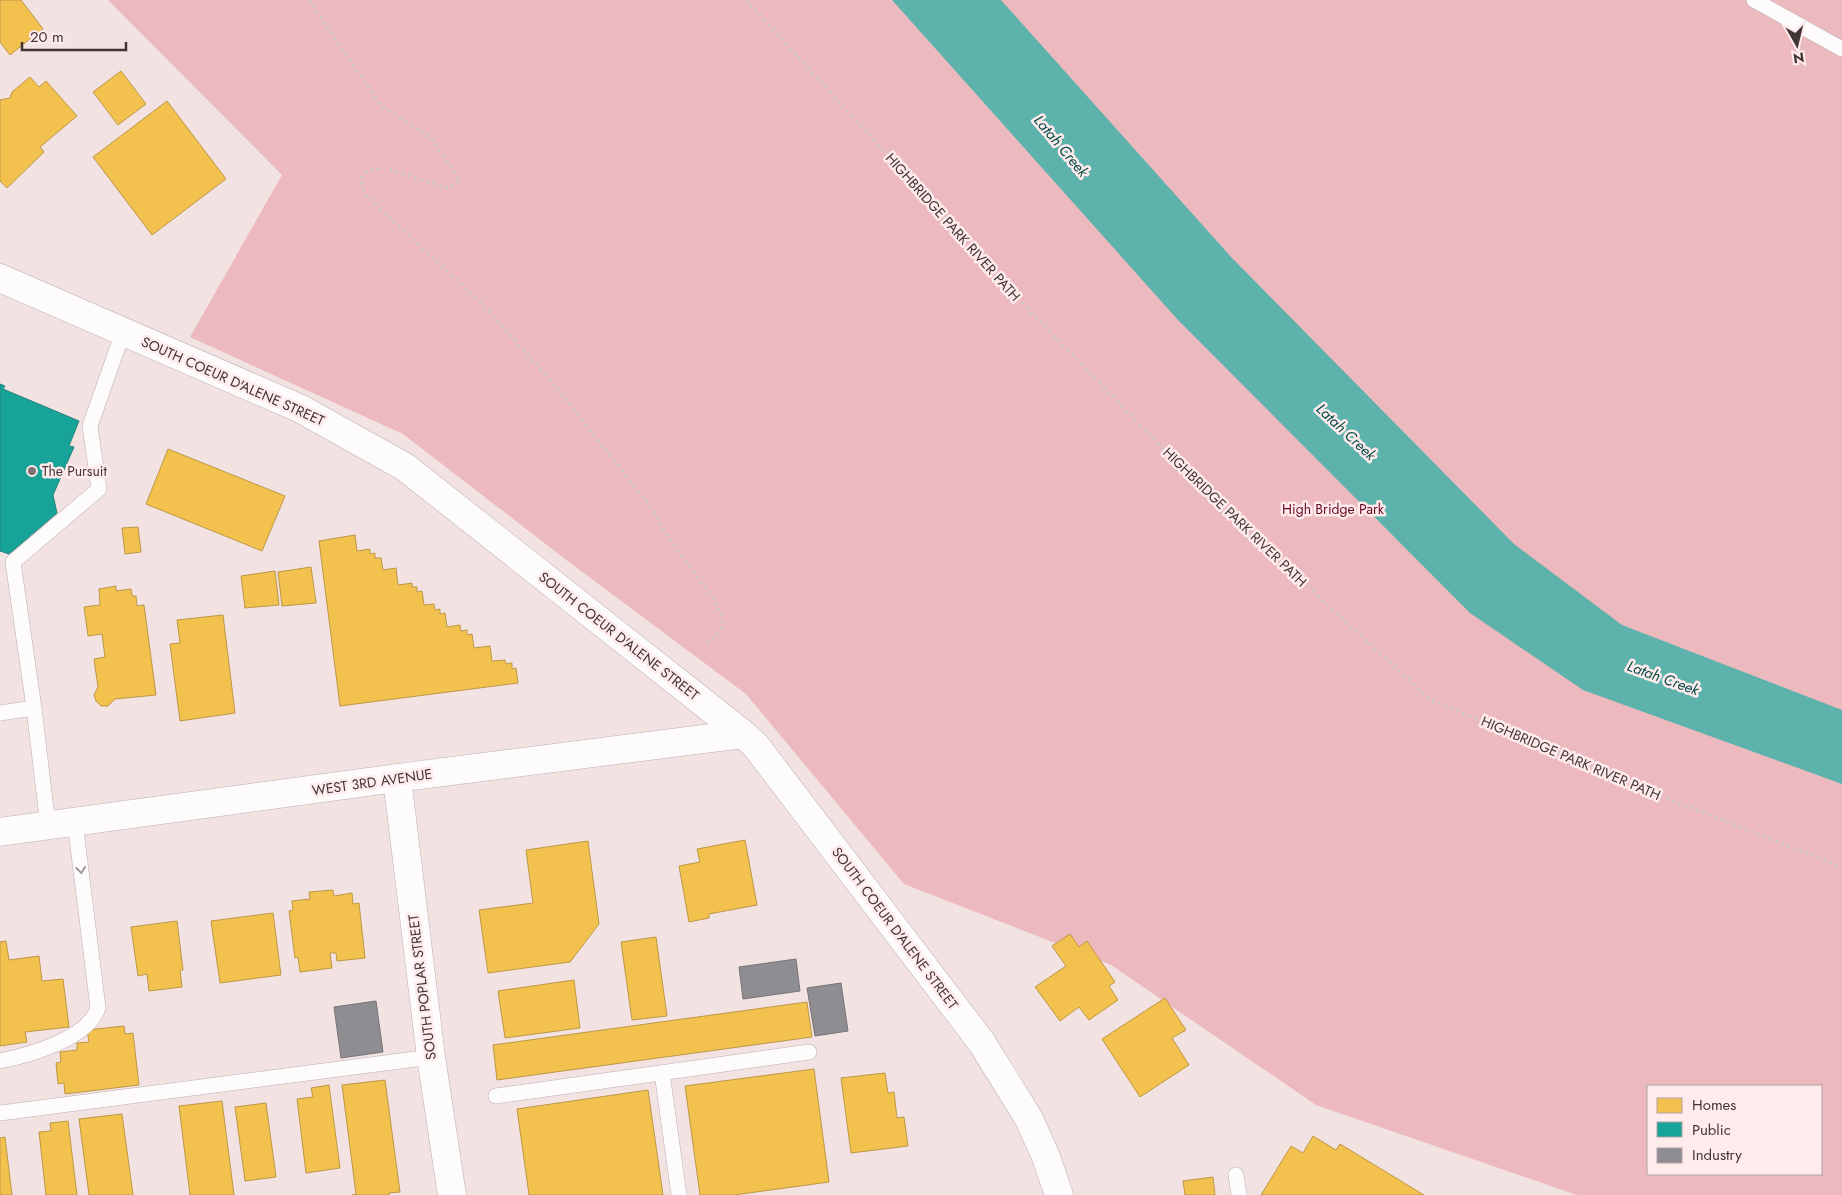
<svg xmlns="http://www.w3.org/2000/svg" width="1842" height="1195" font-family="Jost,sans-serif">
<rect width="100%" height="100%" fill="#f3e2e2"/>
<path fill="#ecbabe" fill-rule="evenodd" d="M108,0H1842V1195H1577L1316,1105L1111,965L904,884L746,694L565,559L403,434L190,337L282,175ZM1648,1086H1821V1174H1648Z"/>
<polygon fill="#5eb2ac" points="892,0 1001,0 1232,258 1514,544 1622,625 1842,710 1842,784 1583,690 1470,613 1178,320"/>
<g fill="#f2c14e" stroke="#bd9747">
<polygon points="0,0 21,0 43,29 10,55 0,42"/>
<polygon points="121,71 146,104 118,125 93,92"/>
<polygon points="30,77 39,87 46,81 77,116 40,147 44,152 7,188 0,181 0,100 10,98 12,92"/>
<polygon points="167,101 226,179 152,235 93,157"/>
<polygon points="168,449 285,496 262,551 146,504"/>
<polygon points="138,527 141,552 125,554 122,528"/>
<polygon points="355,535 357,551 370,549 370,554 375,553 375,558 381,558 383,570 396,568 398,585 412,583 412,587 417,587 417,592 422,591 424,605 434,604 435,610 440,609 440,614 445,613 447,627 460,625 461,631 467,630 467,635 472,634 474,648 490,646 492,661 505,660 506,664 512,663 512,669 516,668 518,683 340,706 319,541"/>
<polygon points="311,567 316,603 282,606 278,572"/>
<polygon points="275,571 279,605 245,608 241,576"/>
<polygon points="116,586 116,591 131,589 132,596 136,596 137,606 144,605 156,695 115,699 108,706 101,706 96,701 94,695 98,687 94,659 105,657 102,634 88,636 84,607 100,605 99,589"/>
<polygon points="223,615 235,713 180,721 170,644 180,643 177,620"/>
<polygon points="745,840 757,905 709,914 709,918 689,922 679,866 700,862 697,849"/>
<polygon points="588,841 599,924 570,962 488,973 479,910 533,903 526,850"/>
<polygon points="333,890 334,896 352,893 353,904 359,903 365,958 337,961 336,953 330,953 332,968 300,972 298,957 295,958 289,911 293,910 292,901 310,899 309,892"/>
<polygon points="273,913 281,975 220,983 211,921"/>
<polygon points="177,921 183,970 180,970 182,987 149,991 147,974 138,976 131,927"/>
<polygon points="1070,934 1079,947 1087,941 1115,982 1109,986 1118,1000 1089,1020 1079,1007 1060,1021 1035,987 1066,966 1052,946"/>
<polygon points="656,937 667,1016 632,1020 621,942"/>
<polygon points="6,941 9,960 39,956 42,981 63,979 69,1027 25,1032 27,1042 0,1046 0,942"/>
<polygon points="574,980 580,1028 505,1038 498,991"/>
<polygon points="1165,998 1186,1030 1172,1038 1189,1065 1140,1097 1102,1039"/>
<polygon points="807,1002 812,1037 497,1080 493,1045"/>
<polygon points="124,1026 125,1034 133,1033 139,1085 65,1094 64,1083 58,1084 56,1063 61,1062 60,1052 77,1050 77,1043 89,1042 87,1030"/>
<polygon points="814,1069 829,1182 734,1195 700,1195 685,1086"/>
<polygon points="885,1073 888,1093 894,1092 897,1118 904,1117 908,1146 851,1153 841,1078"/>
<polygon points="385,1080 400,1192 389,1193 389,1195 352,1195 356,1194 342,1085"/>
<polygon points="329,1085 340,1168 306,1173 297,1099 313,1097 311,1088"/>
<polygon points="648,1090 663,1195 529,1195 517,1109"/>
<polygon points="222,1101 234,1195 190,1195 179,1106"/>
<polygon points="266,1103 276,1177 245,1181 235,1107"/>
<polygon points="122,1114 133,1195 89,1195 79,1119"/>
<polygon points="68,1121 77,1195 46,1195 39,1132 51,1131 50,1123"/>
<polygon points="1313,1136 1336,1150 1340,1144 1424,1195 1261,1195 1291,1146 1303,1153"/>
<polygon points="5,1137 12,1195 0,1195 0,1138"/>
<polygon points="1213,1177 1215,1195 1185,1195 1183,1181"/>
</g>
<polygon fill="#17a398" stroke="#24827b" points="0,384 5,386 3,389 79,421 69,446 74,447 53,495 57,513 9,554 0,551"/>
<g fill="#8d8d92" stroke="#767376">
<polygon points="796,959 800,991 743,999 739,967"/>
<polygon points="841,983 848,1031 815,1036 807,988"/>
<polygon points="376,1001 383,1052 341,1058 334,1007"/>
</g>
<g fill="none" stroke-linecap="round" stroke-linejoin="round">
<g stroke="#bdafb0" stroke-width="16">
<g id="lane">
<polyline points="1754,0 1842,49"/>
<polyline points="0,713 34,708"/>
<polyline points="48,826 34,708 13,562 99,489 90,426 123,332"/>
<path d="M0,1061C29,1055 88,1039 98,1008L75,822"/>
<polyline points="662,1073 679,1195"/>
<polyline points="496,1096 809,1052"/>
<polyline points="0,1113 431,1057"/>
<polyline points="1236,1175 1239,1195"/>
</g>
</g>
<g stroke="#bdafb0" stroke-width="29">
<g id="street">
<polyline points="0,278 301,409 405,467 743,734 756,746 982,1043 1029,1119 1046,1157 1059,1195"/>
<polyline points="397,778 431,1057 452,1195"/>
<polyline points="0,832 397,778 743,734"/>
</g>
</g>
<g stroke="#cec7c7" stroke-width="3" stroke-dasharray="2.5 4" stroke-linecap="butt">
<polyline points="309,0 380,105 431,138 460,180 448,188 385,168 367,171 360,181 366,195 482,304 551,381 651,507 675,548 715,600 722,619 721,629 708,643"/>
<polyline points="746,0 1027,308 1207,494 1431,700 1674,801 1842,867"/>
</g>
<use href="#lane" stroke="#fdfbfb" stroke-width="15"/>
<use href="#street" stroke="#fdfbfb" stroke-width="28"/>
</g>
<defs><path id="oneway-chevron" d="M-2-3.5L2.5 0L-2 3.5" fill="none" stroke-width="1.6" stroke-linecap="round" stroke-linejoin="round" transform="scale(1.25)"/></defs>
<use stroke="#a09898" href="#oneway-chevron" transform="translate(81 870) rotate(83)"/>
<circle fill="#807272" stroke="#ffebec" stroke-width="2" cx="32" cy="471" r="5"/>
<g text-anchor="middle" stroke-width="5" stroke-linejoin="round" paint-order="stroke">
<g font-size="14" fill="#423536" stroke="#ffebec">
<text transform="translate(953 227) rotate(48)" y="5">HIGHBRIDGE PARK RIVER PATH</text>
<text transform="translate(233 381) rotate(24)" y="5">SOUTH COEUR D'ALENE STREET</text>
<text transform="translate(1235 517) rotate(44)" y="5">HIGHBRIDGE PARK RIVER PATH</text>
<text transform="translate(619 636) rotate(38)" y="5">SOUTH COEUR D'ALENE STREET</text>
<text transform="translate(1571 758) rotate(23)" y="5">HIGHBRIDGE PARK RIVER PATH</text>
<text transform="translate(372 782) rotate(-8)" y="5">WEST 3RD AVENUE</text>
<text transform="translate(895 928) rotate(53)" y="5">SOUTH COEUR D'ALENE STREET</text>
<text transform="translate(422 987) rotate(-97)" y="5">SOUTH POPLAR STREET</text>
</g>
<g font-size="14" fill="#423536" stroke="#ffebec" text-anchor="start">
<text x="42" y="476">The Pursuit</text>
</g>
<g font-size="14" fill="#6a0923" stroke="#ffebec">
<text x="1333" y="514">High Bridge Park</text>
</g>
<g font-size="15" font-style="italic" fill="#034c47" stroke="#ffebec">
<text transform="translate(1061 146) rotate(50)" y="5">Latah Creek</text>
<text transform="translate(1346 432) rotate(43)" y="5">Latah Creek</text>
<text transform="translate(1663 678) rotate(20)" y="5">Latah Creek</text>
</g>
</g>
<rect x="1647" y="1085" width="175" height="90" fill="#ffebec" stroke="#b3a2a3"/>
<rect x="1657" y="1098" width="25" height="15" fill="#f2c14e" stroke="#b3a2a3"/>
<text x="1692" y="1110" font-size="15" fill="#423536">Homes</text>
<rect x="1657" y="1122" width="25" height="15" fill="#17a398" stroke="#b3a2a3"/>
<text x="1692" y="1135" font-size="15" fill="#423536">Public</text>
<rect x="1657" y="1148" width="25" height="15" fill="#8d8d92" stroke="#b3a2a3"/>
<text x="1692" y="1160" font-size="15" fill="#423536">Industry</text>
<g transform="translate(1797 45) rotate(172)" stroke="#ffebec" stroke-width="4" paint-order="stroke">
<path d="M0-4L9 19L0 12L-9 19Z" fill="#423536"/>
<text y="-8" font-size="14" font-weight="bold" text-anchor="middle" fill="#423536">N</text>
</g>
<path d="M22 42v8h104v-8" fill="none" stroke="#423536" stroke-width="2.5"/>
<text x="30" y="42" font-size="15" fill="#423536" stroke="#ffebec" stroke-width="4" paint-order="stroke">20 m</text>
</svg>
